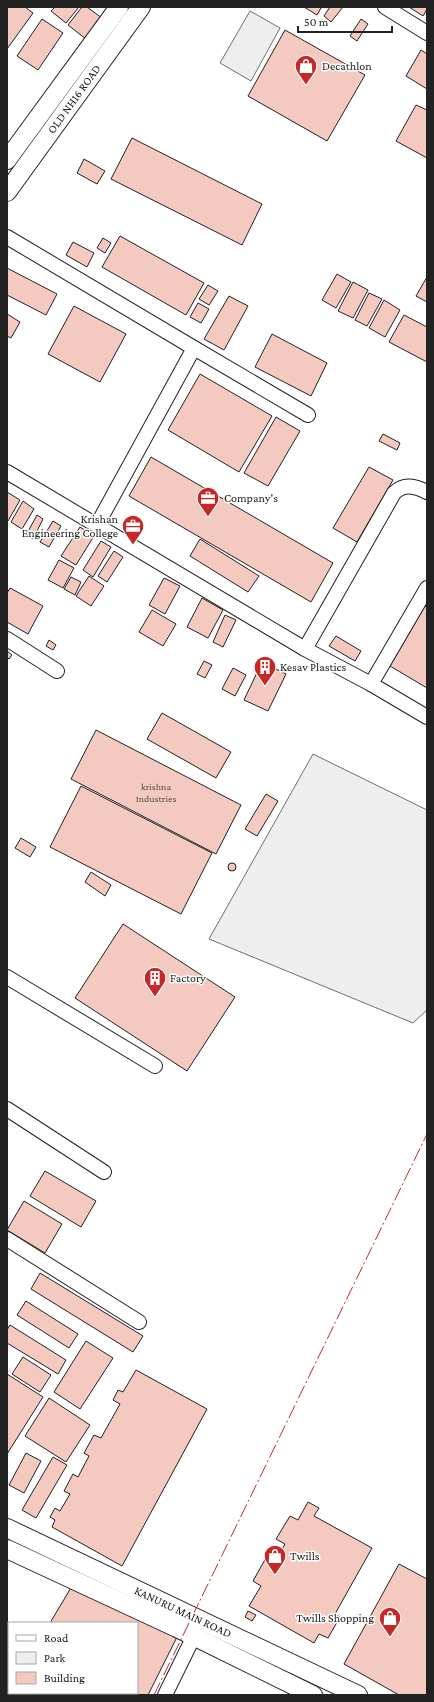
<svg xmlns="http://www.w3.org/2000/svg" width="434" height="1702" font-family="'Crimson Pro',serif">
<rect width="100%" height="100%" fill="#fff"/>
<g fill="#eee" stroke="#6f6f6f">
<polygon points="250,11 280,28 251,81 220,63"/>
<polygon points="313,754 427,810 427,1010 413,1023 209,939"/>
</g>
<g fill="#f3c9c0" stroke="#222">
<polygon points="7,7 25,7 33,13 7,49"/>
<polygon points="55,7 79,7 66,23 51,11"/>
<polygon points="82,7 87,7 102,18 86,39 68,25"/>
<polygon points="304,7 318,7 321,8 317,15"/>
<polygon points="330,7 343,7 331,22 324,16"/>
<polygon points="409,7 427,7 427,9 423,16"/>
<polygon points="42,19 63,33 38,70 17,56"/>
<polygon points="361,19 368,24 357,41 350,36"/>
<polygon points="285,30 365,75 327,141 248,96"/>
<polygon points="421,50 427,54 427,89 406,76"/>
<polygon points="416,105 427,110 427,158 396,141"/>
<polygon points="132,138 262,204 242,245 111,179"/>
<polygon points="84,159 105,171 97,184 77,173"/>
<polygon points="120,236 204,283 186,315 102,267"/>
<polygon points="103,238 111,243 105,253 97,248"/>
<polygon points="73,242 94,253 87,267 66,255"/>
<polygon points="7,268 57,294 46,315 7,295"/>
<polygon points="337,274 351,282 336,308 322,300"/>
<polygon points="427,277 427,302 416,296"/>
<polygon points="353,282 368,290 353,318 338,311"/>
<polygon points="208,285 218,291 209,305 199,299"/>
<polygon points="369,293 382,299 367,326 355,320"/>
<polygon points="229,296 248,306 224,350 204,339"/>
<polygon points="384,300 400,310 385,337 369,328"/>
<polygon points="198,303 209,309 201,323 190,317"/>
<polygon points="74,306 126,334 100,382 48,354"/>
<polygon points="7,314 20,322 11,338 7,336"/>
<polygon points="404,315 427,327 427,362 389,342"/>
<polygon points="272,334 327,363 311,396 255,367"/>
<polygon points="200,374 272,416 239,472 168,430"/>
<polygon points="276,417 300,431 268,486 244,473"/>
<polygon points="383,434 400,443 397,450 379,441"/>
<polygon points="151,457 333,563 311,602 129,496"/>
<polygon points="369,467 393,480 357,542 333,528"/>
<polygon points="7,492 20,500 8,521 7,520"/>
<polygon points="23,501 34,509 22,529 11,522"/>
<polygon points="37,515 43,519 33,539 26,535"/>
<polygon points="53,521 61,526 49,547 40,542"/>
<polygon points="80,527 94,536 76,565 61,556"/>
<polygon points="200,539 259,576 248,592 190,556"/>
<polygon points="101,541 111,547 93,577 83,570"/>
<polygon points="114,551 123,557 107,582 98,576"/>
<polygon points="59,560 74,568 63,588 48,580"/>
<polygon points="89,576 104,586 91,606 76,596"/>
<polygon points="71,577 81,582 75,595 64,589"/>
<polygon points="164,578 180,586 165,614 149,605"/>
<polygon points="10,588 43,606 28,634 7,622 7,593"/>
<polygon points="202,598 223,610 208,638 187,627"/>
<polygon points="425,606 427,608 427,688 390,666"/>
<polygon points="152,610 176,624 163,646 139,632"/>
<polygon points="225,615 236,620 223,647 213,642"/>
<polygon points="336,636 361,651 355,661 329,646"/>
<polygon points="49,640 56,645 53,650 46,646"/>
<polygon points="7,651 12,655 9,659 7,657"/>
<polygon points="204,661 212,665 205,678 197,674"/>
<polygon points="262,662 286,674 268,711 244,700"/>
<polygon points="233,668 246,675 235,696 222,689"/>
<polygon points="162,713 231,752 216,778 147,739"/>
<polygon points="96,730 241,805 216,854 71,779"/>
<polygon points="81,786 212,853 181,914 50,847"/>
<polygon points="266,794 278,801 257,836 245,829"/>
<polygon points="21,838 36,847 30,857 15,848"/>
<circle cx="232" cy="867" r="4"/>
<polygon points="91,872 111,885 105,896 85,882"/>
<polygon points="123,924 235,997 187,1071 75,998"/>
<polygon points="45,1171 96,1201 81,1227 30,1196"/>
<polygon points="24,1201 62,1224 45,1253 7,1230"/>
<polygon points="40,1273 143,1336 133,1352 31,1289"/>
<polygon points="26,1301 78,1334 69,1348 17,1315"/>
<polygon points="10,1325 66,1360 58,1374 7,1343 7,1330"/>
<polygon points="86,1341 113,1358 80,1409 54,1392"/>
<polygon points="23,1357 51,1375 40,1392 12,1374"/>
<polygon points="136,1370 207,1409 122,1566 52,1527 55,1520 50,1517 55,1508 60,1511 70,1494 64,1491 73,1474 78,1477 89,1456 84,1453 94,1435 101,1438 120,1404 113,1400 118,1390 123,1392"/>
<polygon points="7,1374 43,1397 7,1454"/>
<polygon points="49,1398 90,1425 66,1462 25,1436"/>
<polygon points="26,1453 41,1461 24,1493 9,1485"/>
<polygon points="53,1457 67,1465 36,1518 22,1510"/>
<polygon points="308,1502 319,1508 314,1516 372,1548 335,1614 340,1617 328,1638 319,1634 314,1643 249,1606 261,1586 253,1581 267,1556 275,1561 285,1544 276,1539 290,1516 298,1520"/>
<polygon points="399,1564 427,1579 427,1695 399,1695 344,1664"/>
<polygon points="72,1586 177,1637 148,1695 8,1695 9,1693 137,1693 137,1623 50,1623"/>
<polygon points="248,1611 256,1615 252,1621 245,1617"/>
</g>
<g fill="none" stroke-linecap="round" stroke-linejoin="round">
<g stroke="#222" stroke-width="16">
<g id="minor">
<polyline points="385,7 427,33"/>
<polyline points="7,237 194,348 97,525"/>
<polyline points="194,348 308,415"/>
<polyline points="7,472 305,649 371,684 427,717"/>
<polyline points="7,639 57,671"/>
<path d="M305,649L394,493C404,483 415,486 427,492"/>
<polyline points="371,684 427,588"/>
<polyline points="7,977 155,1066"/>
<polyline points="7,1109 104,1172"/>
<polyline points="7,1239 139,1322"/>
<polyline points="165,1695 194,1636"/>
</g>
</g>
<g stroke="#222" stroke-width="20">
<g id="major">
<polyline points="7,160 119,7"/>
<polyline points="7,192 141,7"/>
<polyline points="7,1528 358,1695"/>
<polyline points="7,1549 177,1628 313,1695"/>
</g>
</g>
<use href="#minor" stroke="#fff" stroke-width="14"/>
<use href="#major" stroke="#fff" stroke-width="18"/>
<polyline stroke="#c62828" stroke-width="1" stroke-dasharray="14 3 2 3" stroke-linecap="butt" points="154,1695 427,1134"/>
</g>
<defs>
<g id="shop-pin" transform="scale(1.15)"><path d="M0 17L-7.5 6A9.5 9.5 0 1 1 7.5 6Z" fill="#c62828" stroke="#fff"/><path d="M-5-2.5h2.3a2.7 3.5 0 0 1 5.4 0H5L5.5 6h-11ZM-1.5-2.5h3a1.5 2.3 0 0 0-3 0Z" fill="#fff"/></g>
<g id="office-pin" transform="scale(1.15)"><path d="M0 17L-7.5 6A9.5 9.5 0 1 1 7.5 6Z" fill="#c62828" stroke="#fff"/><path d="M-6-3h4V-5.5h4V-3h4V5H-6ZM-1-4.5V-3h2v-1.5ZM-6 0V1H6V0Z" fill="#fff"/></g>
<g id="building-pin" transform="scale(1.15)"><path d="M0 17L-7.5 6A9.5 9.5 0 1 1 7.5 6Z" fill="#c62828" stroke="#fff"/><path d="M-4-6H4V6H1V3H-1V6H-4ZM-2.5-4.3h1.7v1.8h-1.7ZM.8-4.3h1.7v1.8H.8ZM-2.5-1h1.7V.8h-1.7ZM.8-1h1.7V.8H.8Z" fill="#fff"/></g>
</defs>
<g fill-rule="evenodd">
<use href="#shop-pin" x="306" y="66"/>
<use href="#office-pin" x="208" y="498"/>
<use href="#office-pin" x="133" y="526"/>
<use href="#building-pin" x="265" y="667"/>
<use href="#building-pin" x="155" y="978"/>
<use href="#shop-pin" x="275" y="1556"/>
<use href="#shop-pin" x="390" y="1618"/>
</g>
<g text-anchor="middle" stroke-width="3" stroke-linejoin="round" paint-order="stroke">
<g font-size="10" fill="#564c4a">
<text x="156" y="790">krishna<tspan x="156" dy="12">Industries</tspan></text>
</g>
<g font-size="12" fill="#222" stroke="#fff" text-anchor="start">
<text x="322" y="70">Decathlon</text>
<text x="224" y="502">Company's</text>
<text x="118" y="523" text-anchor="end">Krishan<tspan x="118" dy="14">Engineering College</tspan></text>
<text x="280" y="671">Kesav Plastics</text>
<text x="170" y="982">Factory</text>
<text x="290" y="1560">Twills</text>
<text x="374" y="1622" text-anchor="end">Twills Shopping</text>
</g>
<g font-size="12" fill="#222" stroke="#fff">
<text transform="translate(74 99) rotate(-54)" y="4">OLD NH16 ROAD</text>
<text transform="translate(183 1612) rotate(25)" y="4">KANURU MAIN ROAD</text>
</g>
</g>
<rect width="434" height="1702" fill="none" stroke="#222222" stroke-width="16"/>
<rect x="8" y="1622" width="130" height="72" fill="#ffffff" stroke="#a7a7a7"/>
<rect x="16" y="1635" width="20" height="6" fill="#ffffff" stroke="#a7a7a7"/>
<text x="44" y="1642" font-size="12" fill="#222222">Road</text>
<rect x="16" y="1652" width="20" height="12" fill="#eeeeee" stroke="#a7a7a7"/>
<text x="44" y="1662" font-size="12" fill="#222222">Park</text>
<rect x="16" y="1672" width="20" height="12" fill="#f3c9c0" stroke="#a7a7a7"/>
<text x="44" y="1682" font-size="12" fill="#222222">Building</text>
<path d="M298 26v6h94v-6" fill="none" stroke="#222222" stroke-width="2"/>
<text x="304" y="26" font-size="12" fill="#222222" stroke="#ffffff" stroke-width="3" paint-order="stroke">50 m</text>
</svg>
